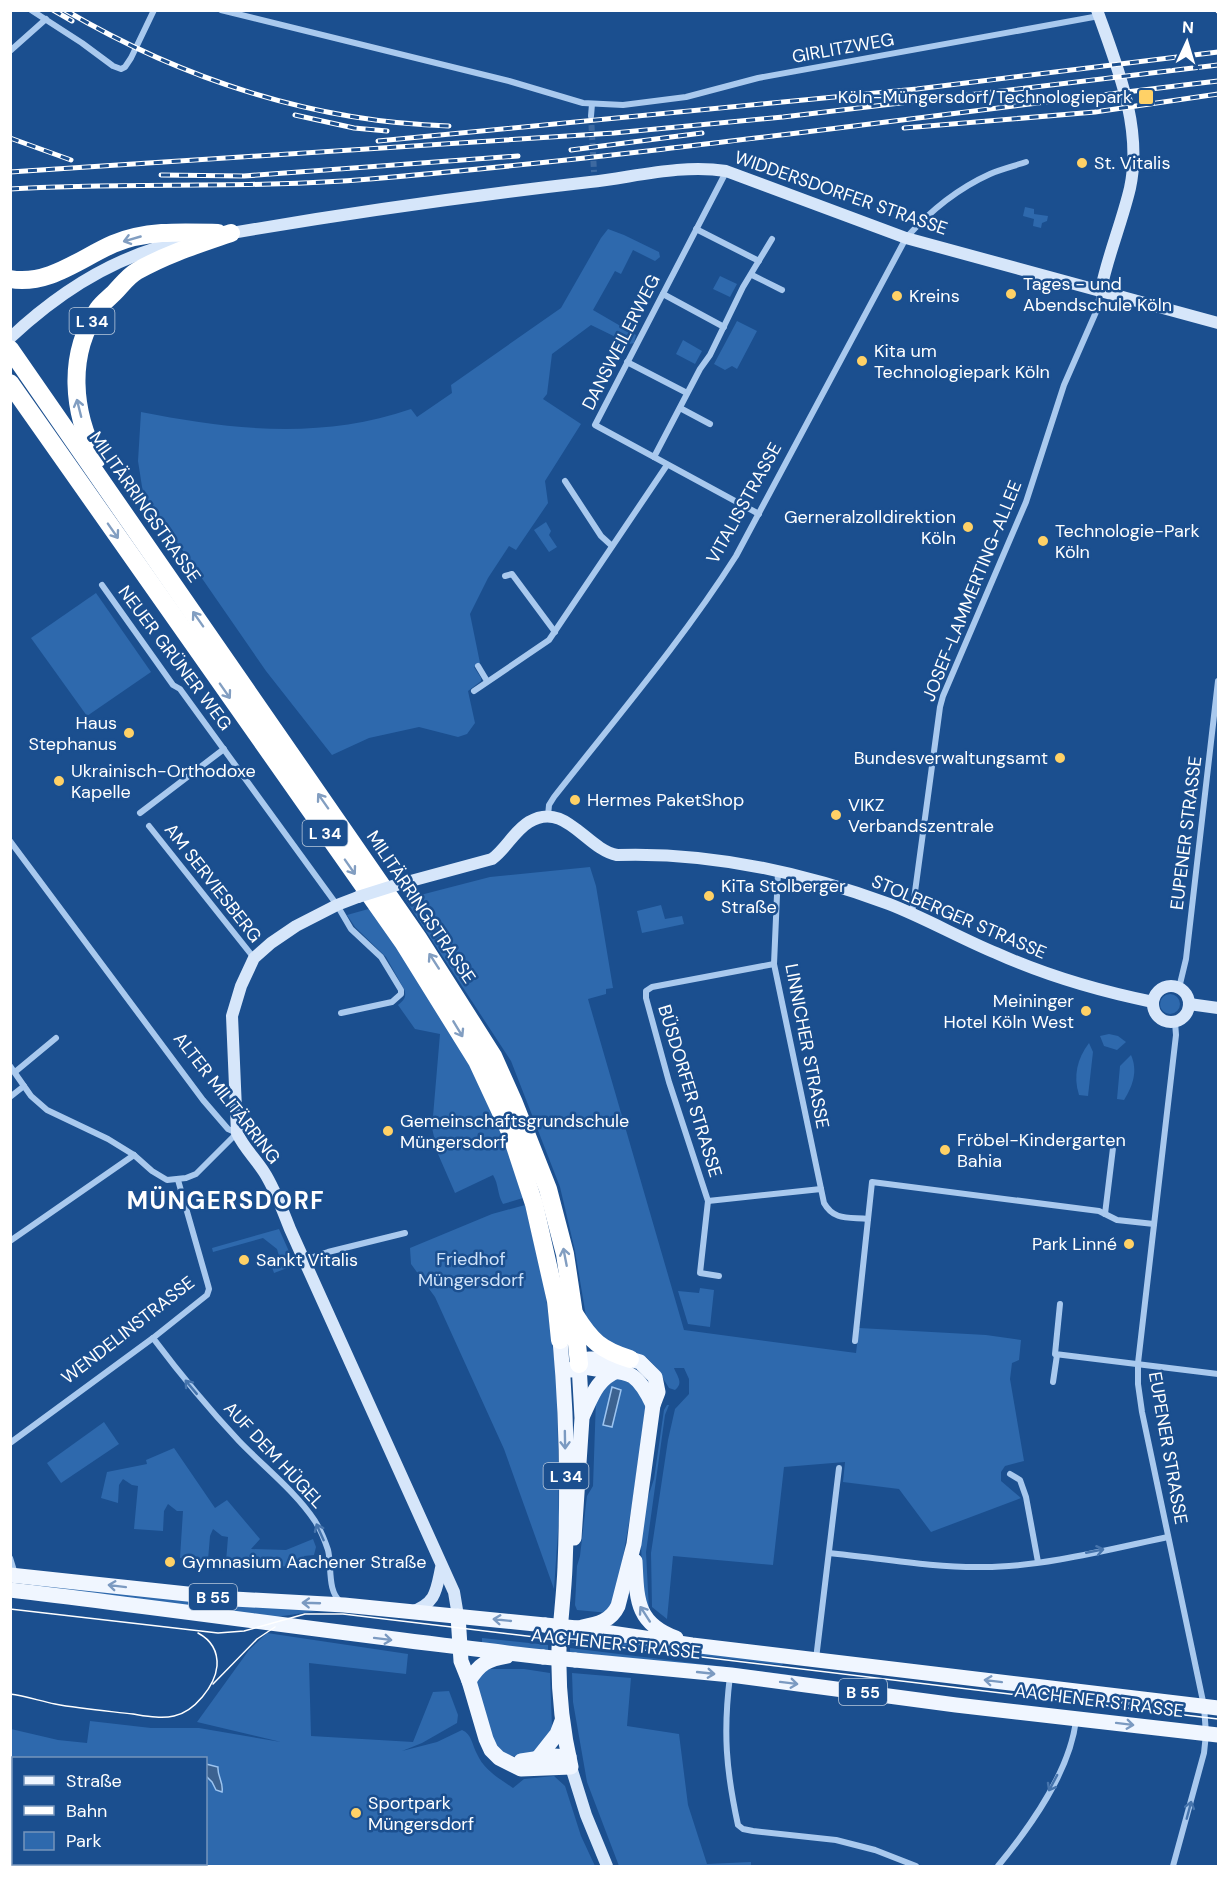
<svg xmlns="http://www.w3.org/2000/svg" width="1229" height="1877" font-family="'DM Sans',sans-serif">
<rect width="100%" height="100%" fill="#1b4f8f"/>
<g fill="#2e69ad" fill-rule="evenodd">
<polygon points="1025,207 1034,209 1034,214 1048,216 1047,221 1042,223 1041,228 1033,226 1034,219 1023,216"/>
<path d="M608,229L624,235L659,252L660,257L655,261L633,250L621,274L615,271L593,310L636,335L634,343L630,344L591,325L552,354L547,394L543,399L581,424L545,481L548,503L516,550L509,546L488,578L470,614L480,663L474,667L481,678V681L468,691L475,723L467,734L458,737L419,727L369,738L332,755L266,671L143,493L138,461L141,412C233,430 320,440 411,409L417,417L452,393L451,385L561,308L601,238Z"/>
<polygon points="720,276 737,284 730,297 713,289"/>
<polygon points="737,321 757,331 737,369 732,366 725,370 714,364"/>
<polygon points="683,340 702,351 695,364 676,354"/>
<polygon points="546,522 551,531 549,535 557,547 549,552 534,530"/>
<polygon points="96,593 151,672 87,716 31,638"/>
<path d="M590,867L596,886L613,988L606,989V994L588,999L684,1330L856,1353L859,1328L986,1335L1021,1340L1019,1360L1012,1363L1010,1379L1024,1461L1005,1466L1001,1472V1481L1021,1498L931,1532L899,1489L843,1482L845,1462L784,1467L773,1565L673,1556L667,1619L652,1607L651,1553L668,1440L675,1409L689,1394V1379L684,1368H674C677,1376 684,1383 675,1390L669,1388L656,1367L646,1357L615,1348L587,1322L575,1251L560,1187L511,1061L405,899L490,877Z"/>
<polygon points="661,905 665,919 682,916 684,924 642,933 637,911"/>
<path d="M372,908L472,1067L500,1128L523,1198L503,1204C497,1194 499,1185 493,1175L455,1193L438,1154L432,1128L440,1034L415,1029L398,1005C404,1000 407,997 404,989L386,957L355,927L347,915Z"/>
<circle cx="1170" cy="1004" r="10"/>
<polygon points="1109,1034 1118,1036 1126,1042 1117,1050 1104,1046 1100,1036"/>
<path d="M1089,1043L1093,1052L1088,1096L1079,1095C1073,1076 1077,1059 1089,1043Z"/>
<path d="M1131,1055C1138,1071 1133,1085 1124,1100L1117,1099L1120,1066Z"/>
<polygon points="525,1205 545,1290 557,1379 559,1517 554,1589 504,1449 435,1297 411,1264 410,1248 492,1214"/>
<polygon points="279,1229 295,1265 274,1273 271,1264 279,1256 277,1249 263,1238 213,1252 212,1248"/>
<polygon points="700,1288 714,1290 710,1327 688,1324 678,1291 699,1293"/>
<polygon points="607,1379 631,1379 646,1404 632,1505 616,1598 609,1613 577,1610 575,1605 577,1566 580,1556 586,1504 587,1496 593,1486 596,1399"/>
<polygon points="667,1405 669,1405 665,1415 646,1552 649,1610 643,1604 641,1543 645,1506 654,1479 664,1410"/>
<polygon points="104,1422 119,1444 61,1483 47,1463"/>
<polygon points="174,1448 215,1508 227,1500 260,1539 251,1549 286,1550 313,1539 316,1547 314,1555 304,1556 306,1566 291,1567 226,1562 228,1537 222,1536 213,1529 210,1536 208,1560 180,1558 183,1511 177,1511 168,1504 164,1511 163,1531 134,1529 138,1486 132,1485 123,1479 119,1485 118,1503 101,1498 107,1472 147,1464 146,1460"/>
<polygon points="31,1584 317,1611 276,1617 37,1587"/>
<path d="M267,1633L408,1654L406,1674L309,1663L311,1736L413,1742L433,1692L449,1691L458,1715L457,1723L422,1743L402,1751L437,1742L462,1730C472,1734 472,1745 477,1754C484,1770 500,1779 513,1788L524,1779L554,1776L565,1786L581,1836L595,1866H11V1729L58,1740L87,1743L90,1721L151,1728H199L281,1742L197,1722L249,1650ZM14,1758H206V1864H14Z"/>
<polygon points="571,1635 782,1663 783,1665 570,1640"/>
<polygon points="482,1638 548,1645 548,1650 482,1643"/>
<polygon points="570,1648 791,1675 790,1676 570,1652"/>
<polygon points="482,1669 524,1669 550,1673 552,1728 540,1751 518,1757 505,1754 496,1747 475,1687"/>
<polygon points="572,1673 631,1678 627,1726 679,1734 688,1805 707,1864 751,1862 751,1866 619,1866 587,1782 573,1702"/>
</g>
<g fill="#3c6290" stroke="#9cc4f0" stroke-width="1.5">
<polygon points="612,1387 621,1390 612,1427 603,1425"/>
<path d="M206,1764L218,1767C217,1776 224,1783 222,1792L216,1790L212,1782L206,1776Z"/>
</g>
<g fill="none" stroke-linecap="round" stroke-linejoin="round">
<polyline stroke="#3d69a0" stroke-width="6" stroke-dasharray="6 3" stroke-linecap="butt" points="591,116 594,172"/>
<g stroke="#a9c9ee" stroke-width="6">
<polyline points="31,10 82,43 113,66 121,69 125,67 131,58 154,10"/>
<polyline points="221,10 509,81 583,103 623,105 686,97 758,78 1099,16"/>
<polyline points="10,51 46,19"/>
<polyline points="591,116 592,104"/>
<polyline points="726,172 595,425 759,514"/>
<polyline points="696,229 759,261"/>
<polyline points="752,275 782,290"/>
<polyline points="663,294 724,327"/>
<polyline points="627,362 687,393"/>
<polyline points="680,408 710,424"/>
<polyline points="654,457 700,369 710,355 743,287 772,239"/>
<polyline points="565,481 601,536 612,546"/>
<polyline points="505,576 512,574 555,632"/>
<polyline points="102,585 173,685 180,689 337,905 351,929 381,957 401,990 401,994 392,1002 341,1013"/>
<polyline points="478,666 487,681"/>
<polyline points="474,691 549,640 667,465"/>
<polyline points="140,813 224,749"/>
<path d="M548,816L549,805L554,797C616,718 682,641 736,556L906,238C929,212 959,188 990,174C1001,169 1014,166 1026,162"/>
<polyline points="149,826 254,958"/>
<polyline points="10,841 203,1100 228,1129 237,1133 196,1174 186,1178 167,1180 152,1171 134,1155 108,1139 47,1110 31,1096 10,1066"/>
<path d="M778,872L774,964L824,1203C834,1221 849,1217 868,1219"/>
<polyline points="912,914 940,707 943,696 1026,502 1064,385 1096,312 1101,290"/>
<polyline points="1179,988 1186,959 1218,681"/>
<polyline points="15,1072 56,1038"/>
<polyline points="10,1097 24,1086"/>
<polyline points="708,1201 821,1189"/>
<polyline points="1105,1214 1113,1148"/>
<polyline points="10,1241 134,1155"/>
<polyline points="304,1260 328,1252 405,1233"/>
<polyline points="719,1276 700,1273 708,1201 669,1082 646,998 646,991 652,987 774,964"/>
<polyline points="1060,1304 1055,1354 1218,1374"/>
<path d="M153,1338C180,1374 208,1408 239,1441C264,1467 295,1491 315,1521C320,1529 325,1541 328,1550C332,1566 327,1592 341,1602"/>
<polyline points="855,1341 872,1182 1099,1211 1117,1220 1154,1224"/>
<polyline points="1053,1382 1057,1355"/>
<polyline points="10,1443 153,1338 207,1295 209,1289 208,1285 178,1180"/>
<polyline points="1010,1474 1020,1480 1026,1497 1038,1562"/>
<path d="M829,1553C880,1558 932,1568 984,1567C1042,1567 1111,1549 1168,1537"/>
<polyline points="10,1558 15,1574"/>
<polyline points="816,1659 839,1468"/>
<path d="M730,1676C723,1732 726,1770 738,1825L743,1829L753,1831L836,1840L875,1850L916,1866"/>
<path d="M998,1866C1030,1827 1070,1772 1076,1720"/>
<polyline points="1173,1866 1204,1753 1206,1734 1204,1706 1142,1412 1138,1384 1138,1363 1176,1035 1175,1022"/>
</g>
<g stroke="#d6e6fa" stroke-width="12">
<path d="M1097,10C1117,66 1143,128 1130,188C1122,222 1108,255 1101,289"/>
<path d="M226,234C347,213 468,196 590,182C635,177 681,164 726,171L906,238L1218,323"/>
<path d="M10,338C62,289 123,251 194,239"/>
<path d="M396,885L492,859C506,849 514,831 529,822C565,800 586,849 617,855C709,852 802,872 889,904C925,918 960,938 996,953C1047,976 1099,991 1153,1002"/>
<path d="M358,897L337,905L296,926L271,943L254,958L241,986L232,1016L237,1133C244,1148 255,1158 264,1172C275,1189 282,1209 290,1229L454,1592L458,1616"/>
<circle cx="1171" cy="1004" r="18"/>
<polyline points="1189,1004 1218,1008"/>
<path d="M411,1612C436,1603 436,1592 441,1568"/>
<polyline points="571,1767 586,1815 607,1866"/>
</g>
<g stroke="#f0f6ff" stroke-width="15">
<path d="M585,1367C623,1376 632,1361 653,1405"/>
<path d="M571,1370L589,1359H630L640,1362L655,1377L658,1392L653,1405L634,1544L618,1606C611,1621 598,1624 582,1627"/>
<path d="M583,1415C592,1396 597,1379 617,1371"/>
<polyline points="574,1538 582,1418 579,1364"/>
<path d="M635,1561C637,1598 635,1623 676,1638"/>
<polyline points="10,1575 234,1599 344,1605 545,1625"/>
<path d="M10,1590C188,1611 365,1637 543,1657"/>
<path d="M458,1616L461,1661L469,1681L486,1739L491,1750L499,1758L521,1769L571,1767C562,1728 558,1688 559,1649C560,1622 564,1595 565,1567C568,1492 567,1415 560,1340"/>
<polyline points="577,1628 692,1645 1218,1708"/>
<polyline points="575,1660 731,1675 956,1705 1218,1735"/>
<path d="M469,1681C479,1664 488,1659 507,1656"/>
<polyline points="538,1758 557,1734 562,1721"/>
<polyline points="521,1761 554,1756 569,1757"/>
</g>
<g stroke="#fff" stroke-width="18">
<path d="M10,279C48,286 81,258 113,244C146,230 183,232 218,233"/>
<polyline points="10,349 418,938 493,1056 514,1103 548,1189 565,1254 574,1314 579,1364"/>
<polyline points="10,383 403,942 477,1061 511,1134 534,1204 556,1301 560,1340"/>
<path d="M97,459C72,412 67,355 98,309C102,303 109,298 114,293C121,286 128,276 137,271C167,254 199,244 231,233"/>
<path d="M575,1315C591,1341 601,1350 630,1359"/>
</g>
<g stroke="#fff" stroke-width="1.5">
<polyline points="10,1609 218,1633 244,1631 305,1614 343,1614 1218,1719"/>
<polyline points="213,1684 257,1639 275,1627"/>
<path d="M10,1694C26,1696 40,1701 55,1704C81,1709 107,1711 133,1714C146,1716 161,1719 174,1716C194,1712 215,1686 217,1666C218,1650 211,1640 198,1633"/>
</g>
<g stroke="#fff" stroke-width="5">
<g id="rail">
<polyline points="53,10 72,21"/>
<path d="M65,10C182,79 313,122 449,126"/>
<polyline points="1218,10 1218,11"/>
<polyline points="295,115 354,128 387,131"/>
<polyline points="904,128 1095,112 1218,94"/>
<polyline points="10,138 71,160"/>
<polyline points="378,141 917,89 1218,52"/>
<polyline points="571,150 702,133"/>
<polyline points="10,172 614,133 783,117 1218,65"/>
<polyline points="161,175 244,176 518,156"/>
<path d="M10,189C130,182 250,189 370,179C654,155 936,114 1218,81"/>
</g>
</g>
<use href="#rail" stroke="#1b4f8f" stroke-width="3" stroke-dasharray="9" stroke-linecap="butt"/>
<polyline stroke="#d6e6fa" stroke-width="12" points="358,897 396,885"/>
<g stroke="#f0f6ff" stroke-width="15">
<polyline points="545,1625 577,1628"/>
<polyline points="543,1657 575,1660"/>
</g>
</g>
<defs><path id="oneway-shaft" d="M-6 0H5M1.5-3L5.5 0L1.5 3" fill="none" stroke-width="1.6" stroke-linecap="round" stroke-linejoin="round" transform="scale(1.5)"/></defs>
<g stroke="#829ec1">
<use href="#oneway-shaft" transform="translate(132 239) rotate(164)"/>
<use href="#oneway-shaft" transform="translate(79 408) rotate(-104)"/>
<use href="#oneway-shaft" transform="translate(113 531) rotate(55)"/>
<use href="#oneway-shaft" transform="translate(198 619) rotate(-125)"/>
<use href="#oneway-shaft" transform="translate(225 691) rotate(55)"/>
<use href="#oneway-shaft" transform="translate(323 801) rotate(-125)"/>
<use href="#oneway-shaft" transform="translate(350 867) rotate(55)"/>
<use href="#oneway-shaft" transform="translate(434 961) rotate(-123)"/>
<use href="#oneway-shaft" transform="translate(458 1029) rotate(59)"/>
<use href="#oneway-shaft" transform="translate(565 1257) rotate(-101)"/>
</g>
<g stroke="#4674ac">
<use href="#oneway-shaft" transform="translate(191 1387) rotate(-130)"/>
<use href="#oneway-shaft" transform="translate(320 1532) rotate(-114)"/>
<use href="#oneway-shaft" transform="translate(1095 1551) rotate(-11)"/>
<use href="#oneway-shaft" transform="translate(1053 1783) rotate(118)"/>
<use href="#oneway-shaft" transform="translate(1189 1810) rotate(-75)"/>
</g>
<g stroke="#7b9ac1">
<use href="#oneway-shaft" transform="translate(565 1440) rotate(89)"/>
<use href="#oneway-shaft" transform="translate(117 1586) rotate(-173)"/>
<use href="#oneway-shaft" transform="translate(311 1603) rotate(-178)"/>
<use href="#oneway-shaft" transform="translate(645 1614) rotate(-123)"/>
<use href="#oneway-shaft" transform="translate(502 1620) rotate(-174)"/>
<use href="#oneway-shaft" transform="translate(383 1639) rotate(7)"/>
<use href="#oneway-shaft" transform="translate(706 1673) rotate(6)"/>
<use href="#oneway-shaft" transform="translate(993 1681) rotate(-173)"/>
<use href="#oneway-shaft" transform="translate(789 1683) rotate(7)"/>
<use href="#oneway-shaft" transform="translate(1125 1724) rotate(7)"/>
</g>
<g fill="#ffd166" stroke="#1b4f8f" stroke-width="2">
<rect x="1138" y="89" width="16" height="16" rx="3"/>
<circle cx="1082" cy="163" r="6"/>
<circle cx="1011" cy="294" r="6"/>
<circle cx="897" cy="296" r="6"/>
<circle cx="862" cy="361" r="6"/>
<circle cx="968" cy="527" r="6"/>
<circle cx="1043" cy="541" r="6"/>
<circle cx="129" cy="733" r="6"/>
<circle cx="1060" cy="758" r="6"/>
<circle cx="59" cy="781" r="6"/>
<circle cx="575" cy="800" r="6"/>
<circle cx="836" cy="815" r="6"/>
<circle cx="709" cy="896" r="6"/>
<circle cx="1086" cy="1011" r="6"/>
<circle cx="388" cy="1131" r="6"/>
<circle cx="945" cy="1150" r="6"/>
<circle cx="1129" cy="1244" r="6"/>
<circle cx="244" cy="1260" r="6"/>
<circle cx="170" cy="1562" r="6"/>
<circle cx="356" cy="1813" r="6"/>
</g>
<g text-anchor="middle" stroke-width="5" stroke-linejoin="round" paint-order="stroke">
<g fill="#1b4f8f" stroke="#bbcadd" stroke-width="1.5">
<rect x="69.5" y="308" width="45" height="26" rx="4.5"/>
<rect x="302.5" y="820" width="45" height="26" rx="4.5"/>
<rect x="543.5" y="1463" width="45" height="26" rx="4.5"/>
<rect x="189" y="1584" width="48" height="26" rx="4.5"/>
<rect x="839" y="1679" width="48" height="26" rx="4.5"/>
</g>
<g font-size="16" font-weight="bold" fill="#fff">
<text x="92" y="327">L 34</text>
<text x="325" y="839">L 34</text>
<text x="566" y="1482">L 34</text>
<text x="213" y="1603">B 55</text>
<text x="863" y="1698">B 55</text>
</g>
<g font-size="18" fill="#fff" stroke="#1b4f8f">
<text transform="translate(843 48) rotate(-10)" y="6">GIRLITZWEG</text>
<text transform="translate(841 193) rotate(19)" y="6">WIDDERSDORFER STRASSE</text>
<text transform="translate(621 342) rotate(-63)" y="6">DANSWEILERWEG</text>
<text transform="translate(744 503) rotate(-61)" y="6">VITALISSTRASSE</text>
<text transform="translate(145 507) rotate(55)" y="6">MILITÄRRINGSTRASSE</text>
<text transform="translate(972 591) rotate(-68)" y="6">JOSEF-LAMMERTING-ALLEE</text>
<text transform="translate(175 658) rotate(53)" y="6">NEUER GRÜNER WEG</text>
<text transform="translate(1186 833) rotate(-83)" y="6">EUPENER STRASSE</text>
<text transform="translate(213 883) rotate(52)" y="6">AM SERVIESBERG</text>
<text transform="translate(421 907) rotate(56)" y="6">MILITÄRRINGSTRASSE</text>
<text transform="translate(959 917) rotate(23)" y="6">STOLBERGER STRASSE</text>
<text transform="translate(807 1046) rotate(79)" y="6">LINNICHER STRASSE</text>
<text transform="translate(690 1091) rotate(73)" y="6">BÜSDORFER STRASSE</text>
<text transform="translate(227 1098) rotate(52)" y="6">ALTER MILITÄRRING</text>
<text transform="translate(128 1330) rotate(-38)" y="6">WENDELINSTRASSE</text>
<text transform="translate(1168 1448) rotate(80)" y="6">EUPENER STRASSE</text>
<text transform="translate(274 1455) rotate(47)" y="6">AUF DEM HÜGEL</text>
<text transform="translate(616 1644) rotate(6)" y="6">AACHENER STRASSE</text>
<text transform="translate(1099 1701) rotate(7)" y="6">AACHENER STRASSE</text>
</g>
<g font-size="18" fill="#fff" stroke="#1b4f8f" text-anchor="start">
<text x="1132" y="103" text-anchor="end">Köln-Müngersdorf/Technologiepark</text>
<text x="1094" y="169">St. Vitalis</text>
<text x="1023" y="290">Tages - und<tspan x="1023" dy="21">Abendschule Köln</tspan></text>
<text x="909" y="302">Kreins</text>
<text x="874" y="357">Kita um<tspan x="874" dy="21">Technologiepark Köln</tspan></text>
<text x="956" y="523" text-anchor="end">Gerneralzolldirektion<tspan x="956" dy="21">Köln</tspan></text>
<text x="1055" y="537">Technologie-Park<tspan x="1055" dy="21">Köln</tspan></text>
<text x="117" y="729" text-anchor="end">Haus<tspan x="117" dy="21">Stephanus</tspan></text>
<text x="1048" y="764" text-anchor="end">Bundesverwaltungsamt</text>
<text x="71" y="777">Ukrainisch-Orthodoxe<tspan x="71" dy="21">Kapelle</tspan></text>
<text x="587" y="806">Hermes PaketShop</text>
<text x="848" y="811">VIKZ<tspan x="848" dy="21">Verbandszentrale</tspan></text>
<text x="721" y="892">KiTa Stolberger<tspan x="721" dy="21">Straße</tspan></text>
<text x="1074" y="1007" text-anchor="end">Meininger<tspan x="1074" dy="21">Hotel Köln West</tspan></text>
<text x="400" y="1127">Gemeinschaftsgrundschule<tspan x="400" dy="21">Müngersdorf</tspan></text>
<text x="957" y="1146">Fröbel-Kindergarten<tspan x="957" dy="21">Bahia</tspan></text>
<text x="1117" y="1250" text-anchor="end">Park Linné</text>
<text x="256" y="1266">Sankt Vitalis</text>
<text x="182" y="1568">Gymnasium Aachener Straße</text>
<text x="368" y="1809">Sportpark<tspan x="368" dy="21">Müngersdorf</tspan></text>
</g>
<g font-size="18" fill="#cfe3fa" stroke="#1b4f8f">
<text x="471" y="1265">Friedhof<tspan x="471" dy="21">Müngersdorf</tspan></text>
</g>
<g font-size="24" font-weight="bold" letter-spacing="1.5" fill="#fff" stroke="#1b4f8f">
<text x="226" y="1209">MÜNGERSDORF</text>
</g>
</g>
<rect width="1229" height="1877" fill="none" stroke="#ffffff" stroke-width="24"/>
<rect x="12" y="1757" width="195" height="108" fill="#1b4f8f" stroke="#7695bc" stroke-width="1.5"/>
<rect x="24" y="1776" width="30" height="9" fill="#f0f6ff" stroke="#7695bc" stroke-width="1.5"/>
<text x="66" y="1787" font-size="18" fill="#ffffff">Straße</text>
<rect x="24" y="1806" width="30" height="9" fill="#ffffff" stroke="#7695bc" stroke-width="1.5"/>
<text x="66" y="1817" font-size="18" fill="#ffffff">Bahn</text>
<rect x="24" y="1832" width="30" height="18" fill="#2e69ad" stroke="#7695bc" stroke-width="1.5"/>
<text x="66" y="1847" font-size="18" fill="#ffffff">Park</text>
<g transform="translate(1187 42) rotate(4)" stroke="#1b4f8f" stroke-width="4.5" paint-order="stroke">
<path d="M0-4.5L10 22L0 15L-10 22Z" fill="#ffffff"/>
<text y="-9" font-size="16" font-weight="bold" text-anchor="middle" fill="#ffffff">N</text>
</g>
</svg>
